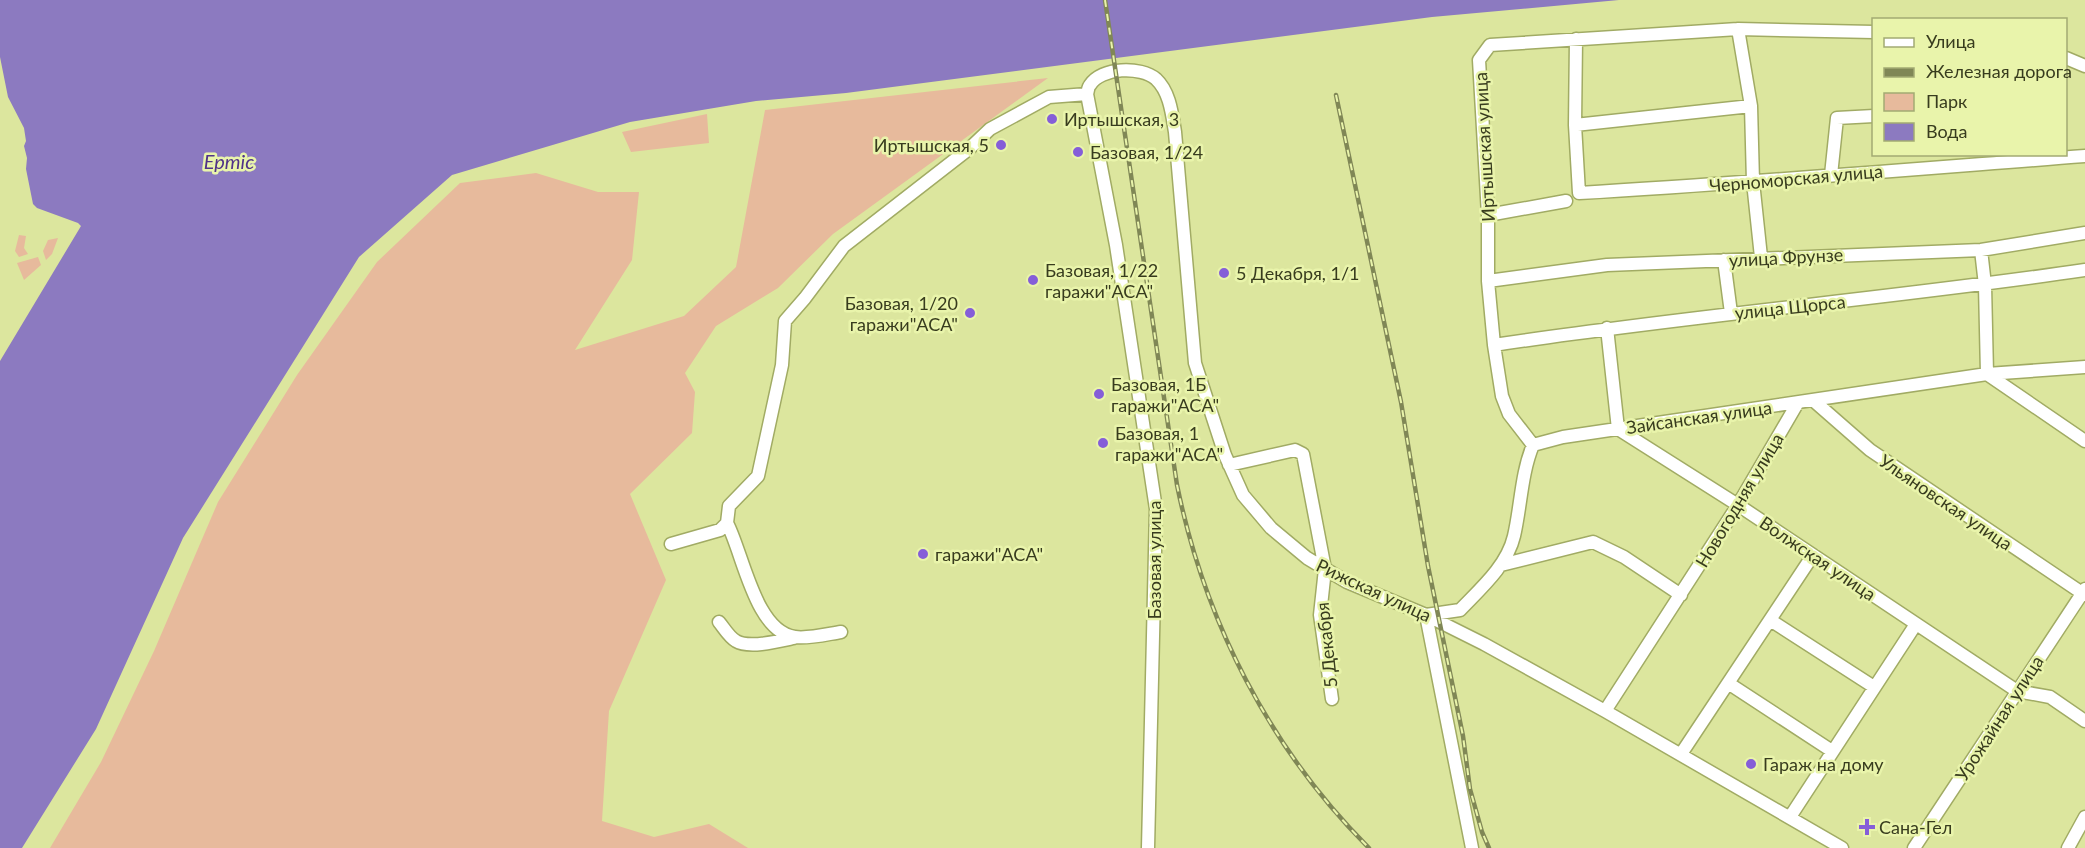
<svg xmlns="http://www.w3.org/2000/svg" width="2085" height="848" viewBox="0 0 2085 848" font-family="Lato,sans-serif">
<style>
.green{fill:#e7ba9c}
.water{fill:#8c7ac0}
.lines{fill:none;stroke-linecap:round;stroke-linejoin:round}
.minor-casing{stroke:#a1ab64;stroke-width:15}
.minor{stroke:#fff;stroke-width:12}
.rail-casing{stroke:#808756;stroke-width:4.5}
.rail{stroke:#e9f4ab;stroke-width:2;stroke-dasharray:7;stroke-linecap:butt}
.poi-dot{fill:#855ed8;stroke:#e9f4ab;stroke-width:2}
.labels{text-anchor:middle;dominant-baseline:central;stroke-width:5;stroke-linejoin:round;paint-order:stroke}
.poi-label{font-size:18px;fill:#383c1e;stroke:#e9f4ab;text-anchor:start}
.street-label{font-size:18px;fill:#383c1e;stroke:#e9f4ab}
.water-label{font-size:20px;font-style:italic;fill:#503388;stroke:#e9f4ab}
</style>
<rect width="100%" height="100%" fill="#dce69e"/>
<path class="green" d="M 1048,78 L 833,234 L 778,288 L 716,326 L 685,373 L 695,392 L 692,433 L 630,494 L 666,580 L 609,711 L 602,821 L 654,837 L 709,824 L 748,848 L 50,848 L 101,762 L 154,651 L 218,502 L 297,375 L 377,262 L 460,183 L 536,173 L 598,192 L 639,192 L 632,260 L 575,350 L 684,316 L 736,267 L 765,110 Z
M 707,114 L 709,143 L 631,152 L 622,132 Z
M 19,235 L 26,236 L 24,248 L 28,254 L 19,257 L 15,251 Z
M 58,238 L 52,254 L 46,260 L 43,251 L 48,240 Z
M 38,257 L 41,265 L 24,280 L 17,263 Z"/>
<path class="water" d="M 0,0 L 1619,0 L 1432,17 L 846,93 L 756,101 L 630,122 L 452,175 L 359,257 L 183,538 L 96,729 L 22,848 L 0,848 L 0,361 L 81,226 L 78,223 L 37,208 L 33,204 L 26,169 L 27,158 L 24,146 L 26,141 L 24,128 L 8,97 L 0,57 Z"/>
<g class="lines">
<g class="minor-casing">
<path id="minor" d="M 1738,29 L 1751,106 L 1753,182 L 1761,257
M 1576,39 L 1575,125 L 1579,193 C 1748,183 1916,169 2085,156
M 2066,58 L 2085,66
M 1575,125 L 1751,106
M 1831,175 L 1837,118 L 1874,116
M 1488,215 L 1566,201
M 1981,250 L 1985,285 L 1987,374 L 2085,441
M 1724,260 L 1731,313
M 1488,281 L 1607,265 L 1981,250 L 2085,233
M 1607,328 L 1618,429 L 1738,505 L 2017,691 L 2050,697 L 2085,721
M 1494,345 C 1691,315 1888,299 2085,270
M 1814,401 L 1870,450 L 2085,595
M 1533,445 L 1509,414 L 1502,396 L 1494,345 L 1488,281 L 1488,215 L 1479,60 L 1490,45 L 1738,29 L 1874,32
M 1229,465 L 1295,450 L 1303,454 L 1325,569 L 1320,615 L 1332,699
M 727,523 C 743,553 755,632 795,637 C 808,639 828,634 841,632
M 671,544 L 720,530 L 727,523 L 729,506 L 758,476 L 782,365 L 785,321 L 805,298 L 844,246 L 970,148 L 990,129 L 1049,97 L 1087,94
M 1501,565 L 1593,542 L 1624,557 L 1681,595
M 1770,620 L 1874,687
M 719,622 C 724,628 729,637 736,641 C 749,649 780,641 794,638
M 1728,683 L 1832,751
M 1605,711 L 1738,505 L 1797,404
M 1681,754 L 1813,555
M 1790,817 L 1916,624
M 1148,848 L 1156,509 L 1116,245 L 1087,94 C 1088,91 1088,87 1090,85 C 1101,67 1141,66 1156,79 C 1170,92 1172,114 1175,132 L 1195,363 L 1225,455 L 1243,495 L 1271,528 L 1307,558 L 1347,582 L 1426,615 L 1484,644 L 1605,711 L 1842,848
M 1472,848 L 1426,615 L 1460,610 C 1480,589 1507,566 1514,536 C 1521,506 1521,474 1533,445 L 1563,437 L 1987,374 L 2085,367
M 1914,848 L 2085,589
M 2068,848 L 2085,817"/>
</g>
<use href="#minor" class="minor"/>
<g class="rail-casing">
<path id="rail" d="M 1105,0 L 1177,485 C 1205,622 1270,749 1369,848
M 1336,95 L 1401,402 L 1428,566 L 1463,736 L 1470,789 L 1482,832 L 1489,848"/>
</g>
<use href="#rail" class="rail"/>
</g>
<g class="poi-dot">
<circle cx="1052" cy="119" r="6"/>
<circle cx="1001" cy="145" r="6"/>
<circle cx="1078" cy="152" r="6"/>
<circle cx="1224" cy="273" r="6"/>
<circle cx="1033" cy="280" r="6"/>
<circle cx="970" cy="313" r="6"/>
<circle cx="1099" cy="394" r="6"/>
<circle cx="1103" cy="443" r="6"/>
<circle cx="923" cy="554" r="6"/>
<circle cx="1751" cy="764" r="6"/>
<path d="M1864 818h6v6h6v6h-6v6h-6v-6h-6v-6h6z"/>
</g>
<g class="labels">
<g class="poi-label">
<text x="1064" y="119">Иртышская, 3</text>
<text x="989" y="145" text-anchor="end">Иртышская, 5</text>
<text x="1090" y="152">Базовая, 1/24</text>
<text x="1045" y="270">Базовая, 1/22<tspan x="1045" dy="21">гаражи"ACА"</tspan></text>
<text x="1236" y="273">5 Декабря, 1/1</text>
<text x="958" y="303" text-anchor="end">Базовая, 1/20<tspan x="958" dy="21">гаражи"ACА"</tspan></text>
<text x="1111" y="384">Базовая, 1Б<tspan x="1111" dy="21">гаражи"ACА"</tspan></text>
<text x="1115" y="433">Базовая, 1<tspan x="1115" dy="21">гаражи"ACА"</tspan></text>
<text x="935" y="554">гаражи"ACА"</text>
<text x="1763" y="764">Гараж на дому</text>
<text x="1879" y="827">Сана-Гел</text>
</g>
<g class="street-label">
<text transform="translate(1484 147) rotate(-93)">Иртышская улица</text>
<text transform="translate(1796 178) rotate(-5)">Черноморская улица</text>
<text transform="translate(1786 257) rotate(-3)">улица Фрунзе</text>
<text transform="translate(1790 307) rotate(-6)">улица Щорса</text>
<text transform="translate(1699 417) rotate(-8)">Зайсанская улица</text>
<text transform="translate(1739 500) rotate(-59)">Новогодняя улица</text>
<text transform="translate(1946 502) rotate(34)">Ульяновская улица</text>
<text transform="translate(1818 558) rotate(34)">Волжская улица</text>
<text transform="translate(1154 560) rotate(-90)">Базовая улица</text>
<text transform="translate(1374 590) rotate(25)">Рижская улица</text>
<text transform="translate(1326 645) rotate(-96)">5 Декабря</text>
<text transform="translate(1999 718) rotate(-57)">Урожайная улица</text>
</g>
<g class="water-label">
<text x="229" y="161">Ертіс</text>
</g>
</g>
<rect x="1872" y="18" width="195" height="138" fill="#e9f4ab" stroke="#a2aa73" stroke-width="1.5"/>
<rect x="1884" y="38" width="30" height="9" fill="#ffffff" stroke="#a2aa73" stroke-width="1.5"/>
<text x="1926" y="48" font-size="18" fill="#383c1e">Улица</text>
<rect x="1884" y="68" width="30" height="9" fill="#808756" stroke="#a2aa73" stroke-width="1.5"/>
<text x="1926" y="78" font-size="18" fill="#383c1e">Железная дорога</text>
<rect x="1884" y="93" width="30" height="18" fill="#e7ba9c" stroke="#a2aa73" stroke-width="1.5"/>
<text x="1926" y="108" font-size="18" fill="#383c1e">Парк</text>
<rect x="1884" y="123" width="30" height="18" fill="#8c7ac0" stroke="#a2aa73" stroke-width="1.5"/>
<text x="1926" y="138" font-size="18" fill="#383c1e">Вода</text>
</svg>
